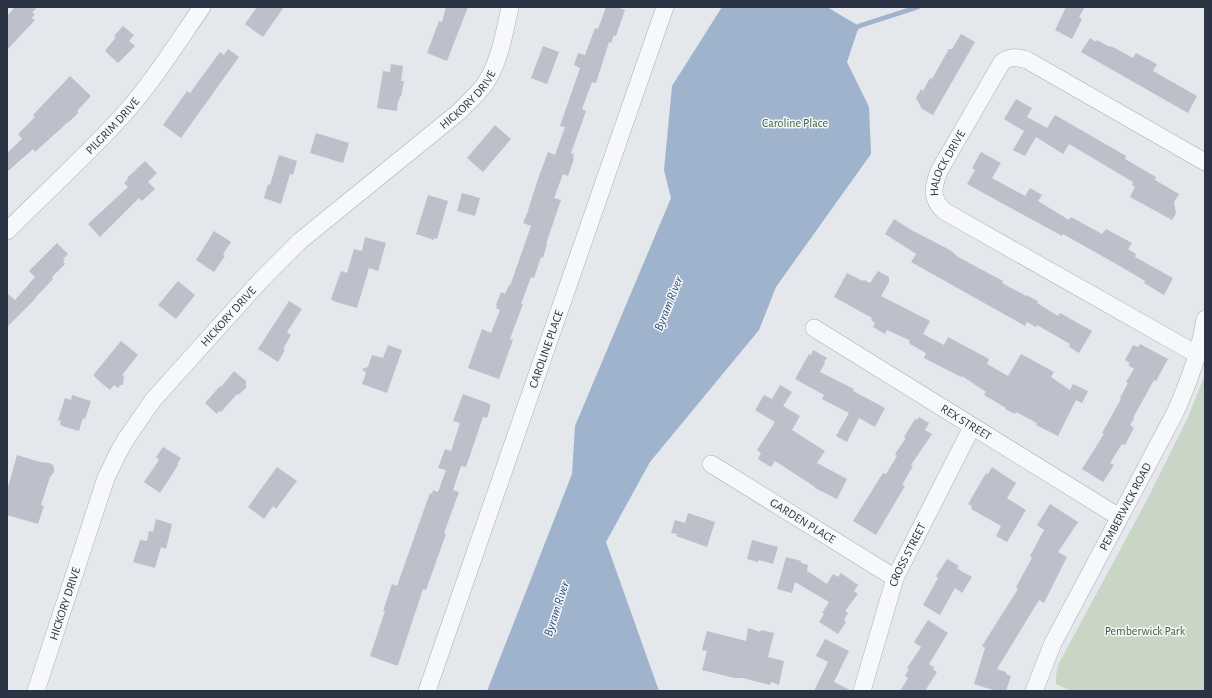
<svg xmlns="http://www.w3.org/2000/svg" width="1212" height="698" viewBox="0 0 1212 698" font-family="'Alegreya Sans',sans-serif">
<style>
.green{fill:#c9d6c5}
.water{fill:#9fb4cc}
.lines{fill:none;stroke-linecap:round;stroke-linejoin:round}
.stream{stroke:#9fb4cc;stroke-width:4.5}
.building{fill:#bbc0ca}
.minor-casing{stroke:#a9aeb7;stroke-width:18}
.minor{stroke:#f7f8fa;stroke-width:17}
.labels{text-anchor:middle;dominant-baseline:central;stroke-width:3;stroke-linejoin:round;paint-order:stroke}
.street-label{font-size:12px;fill:#2b3445;stroke:#f4f6f9}
.park-label{font-size:12px;fill:#3f6138;stroke:#f4f6f9}
.water-label{font-size:13px;font-style:italic;fill:#34527a;stroke:#f4f6f9}
</style>
<rect width="100%" height="100%" fill="#e4e7ec"/>
<path class="green" d="M 1205,374 L 1205,691 L 1071,691 L 1056,684 L 1056,676 L 1058,665 L 1147,500 L 1189,415 Z"/>
<path class="water" d="M 722,7 L 827,7 L 859,26 L 847,62 L 869,107 L 871,154 L 776,287 L 759,330 L 650,462 L 606,542 L 659,691 L 487,691 L 572,474 L 575,426 L 671,198 L 664,170 L 672,86 Z"/>
<g class="lines">
<path class="stream" d="M 855,29 L 859,26 L 918,7"/>
</g>
<path class="building" d="M 15,7 L 37,7 L 32,13 L 35,14 L 32,18 L 35,20 L 7,50 L 7,16 Z
M 257,7 L 284,7 L 263,37 L 245,24 Z
M 446,7 L 468,7 L 447,61 L 427,53 L 439,21 L 442,22 Z
M 606,7 L 617,7 L 625,10 L 616,36 L 614,35 L 611,43 L 609,42 L 596,83 L 592,82 L 582,109 L 586,111 L 571,153 L 574,154 L 573,159 L 574,159 L 568,176 L 563,174 L 554,198 L 561,200 L 546,244 L 547,244 L 543,258 L 541,257 L 534,278 L 531,277 L 521,304 L 523,304 L 510,339 L 513,340 L 499,379 L 468,368 L 482,329 L 491,333 L 500,310 L 496,308 L 497,306 L 496,305 L 501,292 L 505,294 L 509,285 L 510,286 L 531,226 L 523,223 L 528,211 L 530,211 L 528,210 L 538,179 L 548,152 L 555,155 L 565,127 L 560,126 L 580,68 L 574,65 L 578,53 L 585,55 L 595,28 L 598,29 Z
M 1066,7 L 1085,7 L 1079,17 L 1082,19 L 1072,39 L 1055,30 Z
M 123,26 L 134,35 L 129,41 L 135,46 L 118,63 L 105,51 L 116,37 L 114,36 Z
M 961,34 L 975,42 L 933,115 L 922,109 L 916,98 L 921,89 L 923,91 L 930,78 L 932,79 L 949,49 L 952,49 Z
M 1090,38 L 1096,42 L 1097,40 L 1110,47 L 1111,46 L 1133,58 L 1136,53 L 1157,64 L 1153,71 L 1197,96 L 1188,113 L 1081,52 Z
M 543,46 L 559,52 L 547,84 L 531,78 Z
M 228,49 L 239,57 L 181,138 L 163,125 L 187,91 L 190,93 L 220,52 L 224,55 Z
M 391,64 L 403,66 L 401,81 L 404,81 L 401,97 L 400,96 L 399,101 L 398,101 L 397,111 L 377,108 L 383,71 L 390,72 Z
M 70,76 L 91,96 L 77,111 L 79,112 L 69,122 L 68,122 L 35,152 L 33,149 L 7,172 L 7,153 L 22,139 L 18,134 L 35,117 L 33,115 Z
M 1016,99 L 1032,108 L 1027,117 L 1047,128 L 1055,115 L 1126,156 L 1125,159 L 1156,177 L 1155,180 L 1179,194 L 1174,202 L 1176,213 L 1172,220 L 1130,197 L 1135,187 L 1132,185 L 1133,182 L 1069,144 L 1063,154 L 1036,137 L 1025,156 L 1013,150 L 1024,131 L 1004,119 Z
M 495,125 L 511,139 L 483,172 L 467,158 Z
M 316,133 L 349,143 L 343,163 L 310,153 Z
M 981,152 L 1001,163 L 992,178 L 1025,196 L 1030,188 L 1042,195 L 1038,201 L 1069,220 L 1071,217 L 1102,234 L 1106,229 L 1132,243 L 1128,249 L 1136,254 L 1135,257 L 1173,278 L 1164,295 L 1144,283 L 1145,281 L 1118,265 L 1063,234 L 1062,236 L 967,184 L 975,170 L 972,168 Z
M 279,155 L 297,161 L 293,175 L 290,174 L 281,204 L 264,198 L 268,184 L 270,185 Z
M 145,161 L 157,173 L 148,182 L 155,189 L 142,201 L 139,198 L 100,237 L 88,224 L 128,187 L 124,183 L 128,179 L 127,178 Z
M 462,193 L 480,198 L 475,216 L 457,211 Z
M 428,195 L 448,201 L 437,239 L 434,238 L 434,240 L 416,234 Z
M 894,219 L 913,231 L 950,250 L 958,257 L 1003,281 L 1002,283 L 1026,296 L 1026,295 L 1038,301 L 1037,303 L 1058,316 L 1060,313 L 1092,331 L 1079,353 L 1069,347 L 1070,344 L 1037,325 L 1036,327 L 1027,322 L 1025,326 L 911,262 L 916,254 L 885,234 Z
M 214,231 L 231,242 L 223,254 L 225,256 L 214,272 L 196,260 Z
M 365,237 L 386,243 L 378,271 L 369,268 L 357,308 L 333,301 L 331,299 L 341,271 L 347,273 L 354,249 L 362,251 Z
M 57,243 L 68,254 L 63,259 L 65,260 L 63,262 L 65,264 L 52,277 L 53,279 L 35,298 L 36,298 L 7,327 L 7,293 L 15,300 L 35,277 L 29,271 Z
M 878,271 L 889,277 L 889,282 L 881,296 L 930,321 L 923,334 L 944,345 L 948,337 L 989,359 L 987,364 L 1008,376 L 1021,354 L 1054,372 L 1051,377 L 1070,390 L 1073,384 L 1088,391 L 1082,403 L 1076,400 L 1058,436 L 1036,425 L 1037,423 L 1016,412 L 1015,414 L 1005,409 L 1006,408 L 984,395 L 986,392 L 962,376 L 961,377 L 924,358 L 926,353 L 910,344 L 909,340 L 887,330 L 885,334 L 873,327 L 875,323 L 871,320 L 872,318 L 834,297 L 847,273 L 863,281 L 864,280 L 870,283 Z
M 178,281 L 195,295 L 176,319 L 158,305 Z
M 289,301 L 302,309 L 287,332 L 291,335 L 283,349 L 285,350 L 278,362 L 258,349 Z
M 121,341 L 138,355 L 122,375 L 124,376 L 123,385 L 120,385 L 118,388 L 114,385 L 110,390 L 100,382 L 94,376 L 94,374 Z
M 1140,344 L 1168,359 L 1156,381 L 1154,380 L 1133,418 L 1134,419 L 1130,425 L 1134,428 L 1125,445 L 1122,444 L 1110,463 L 1114,465 L 1103,482 L 1082,469 L 1104,434 L 1102,433 L 1121,399 L 1120,398 L 1128,383 L 1126,382 L 1134,369 L 1128,365 L 1130,363 L 1125,360 L 1133,345 L 1138,347 Z
M 388,345 L 402,350 L 387,393 L 362,384 L 366,373 L 362,369 L 368,367 L 372,355 L 383,358 Z
M 813,350 L 827,358 L 824,362 L 825,363 L 820,372 L 854,389 L 853,391 L 885,408 L 875,427 L 859,418 L 847,442 L 836,436 L 849,413 L 822,399 L 824,395 L 795,379 L 809,354 L 811,355 Z
M 234,371 L 246,381 L 246,388 L 238,395 L 237,394 L 221,412 L 219,411 L 217,414 L 205,403 L 220,386 L 221,387 Z
M 780,385 L 792,392 L 783,406 L 800,416 L 792,430 L 825,451 L 817,463 L 847,479 L 837,499 L 815,488 L 815,487 L 775,461 L 771,467 L 758,459 L 761,453 L 757,450 L 775,422 L 755,410 L 764,395 L 772,399 Z
M 463,394 L 490,404 L 490,408 L 487,418 L 483,417 L 466,467 L 461,466 L 453,490 L 459,492 L 444,533 L 446,534 L 426,590 L 423,589 L 398,665 L 395,665 L 370,656 L 385,611 L 383,611 L 392,584 L 397,586 L 426,504 L 430,493 L 432,494 L 433,490 L 438,492 L 446,470 L 438,468 L 445,449 L 451,451 L 460,423 L 453,421 Z
M 72,395 L 91,401 L 85,419 L 83,418 L 79,431 L 62,426 L 60,424 L 61,421 L 58,420 L 65,398 L 71,400 Z
M 919,417 L 929,423 L 925,430 L 932,434 L 911,465 L 913,466 L 902,485 L 905,486 L 876,535 L 853,521 L 883,473 L 886,474 L 897,456 L 895,454 L 906,438 L 904,437 L 915,419 L 917,420 Z
M 163,447 L 181,458 L 177,464 L 178,465 L 160,493 L 144,482 L 159,460 L 156,457 Z
M 17,455 L 40,462 L 49,463 L 52,464 L 54,468 L 54,472 L 50,477 L 41,505 L 44,506 L 38,524 L 7,515 L 7,491 Z
M 277,467 L 297,481 L 276,509 L 273,506 L 264,519 L 248,507 Z
M 992,467 L 1016,483 L 1007,498 L 1026,510 L 1007,542 L 996,536 L 1001,526 L 971,509 L 972,506 L 968,504 L 986,473 L 988,474 Z
M 1050,504 L 1078,522 L 1058,552 L 1067,557 L 1044,603 L 1039,600 L 997,669 L 1006,672 L 1006,674 L 1011,676 L 1006,691 L 996,691 L 974,684 L 985,648 L 982,646 L 1018,589 L 1016,587 L 1032,558 L 1030,556 L 1044,530 L 1037,525 Z
M 688,513 L 715,522 L 707,547 L 676,536 L 677,534 L 671,533 L 675,520 L 685,523 Z
M 156,519 L 172,524 L 166,549 L 161,547 L 155,568 L 133,562 L 140,540 L 147,541 L 149,531 L 153,532 Z
M 752,540 L 778,547 L 773,564 L 759,560 L 758,562 L 747,559 Z
M 786,557 L 801,561 L 801,563 L 808,565 L 807,571 L 827,584 L 833,574 L 838,577 L 841,573 L 858,585 L 854,591 L 858,594 L 845,611 L 848,613 L 844,620 L 846,622 L 838,634 L 819,622 L 824,614 L 822,613 L 829,602 L 795,582 L 792,593 L 777,589 Z
M 947,559 L 959,566 L 957,568 L 961,571 L 972,577 L 962,593 L 955,588 L 940,615 L 923,605 L 938,578 L 936,576 Z
M 928,620 L 948,633 L 929,664 L 934,667 L 933,669 L 937,672 L 925,691 L 900,691 L 908,678 L 905,676 L 909,669 L 907,668 L 921,647 L 914,642 Z
M 748,628 L 760,632 L 761,630 L 774,633 L 768,657 L 784,661 L 779,685 L 771,682 L 770,685 L 743,678 L 734,678 L 702,670 L 707,651 L 702,650 L 707,631 L 746,641 Z
M 825,639 L 849,651 L 834,682 L 852,691 L 814,691 L 828,662 L 816,656 Z"/>
<g class="lines">
<g class="minor-casing">
<g id="minor">
<path id="s1" d="M 7,231 C 46,192 88,154 125,113 C 154,80 177,43 202,7"/>
<path id="s2" d="M 814,328 L 1119,517"/>
<path id="s3" d="M 1198,355 L 944,211 C 930,198 933,187 939,171 L 1002,62 C 1011,56 1017,57 1027,60 L 1205,162"/>
<path id="s4" d="M 711,464 L 895,578"/>
<path id="s5" d="M 36,691 L 106,478 L 117,455 L 126,439 L 153,400 L 262,279 L 300,241 L 460,111 C 469,101 480,92 487,81 C 500,59 505,31 510,7"/>
<path id="s6" d="M 427,691 L 665,7"/>
<path id="s7" d="M 862,691 L 895,578 L 972,427"/>
<path id="s8" d="M 1034,691 L 1053,643 L 1175,413 C 1189,382 1200,352 1205,319"/>
</g>
</g>
<use href="#minor" class="minor"/>
</g>
<g class="labels">
<g class="street-label">
<text stroke="none"><textPath href="#s5" startOffset="752">HICKORY DRIVE</textPath></text>
<text stroke="none"><textPath href="#s1" startOffset="149">PILGRIM DRIVE</textPath></text>
<text stroke="none"><textPath href="#s3" startOffset="346">HALOCK DRIVE</textPath></text>
<text stroke="none"><textPath href="#s5" startOffset="428">HICKORY DRIVE</textPath></text>
<text stroke="none"><textPath href="#s6" startOffset="362">CAROLINE PLACE</textPath></text>
<text stroke="none"><textPath href="#s2" startOffset="179">REX STREET</textPath></text>
<text stroke="none"><textPath href="#s8" startOffset="206">PEMBERWICK ROAD</textPath></text>
<text stroke="none"><textPath href="#s4" startOffset="108">GARDEN PLACE</textPath></text>
<text stroke="none"><textPath href="#s7" startOffset="144">CROSS STREET</textPath></text>
<text stroke="none"><textPath href="#s5" startOffset="92">HICKORY DRIVE</textPath></text>
</g>
<g class="park-label">
<text x="795" y="123">Caroline Place</text>
<text x="1145" y="631">Pemberwick Park</text>
</g>
<g class="water-label">
<text transform="translate(669 304) rotate(-68)">Byram River</text>
<text transform="translate(557 609) rotate(-72)">Byram River</text>
</g>
</g>
<rect width="1212" height="698" fill="none" stroke="#2b3445" stroke-width="16"/>
</svg>
